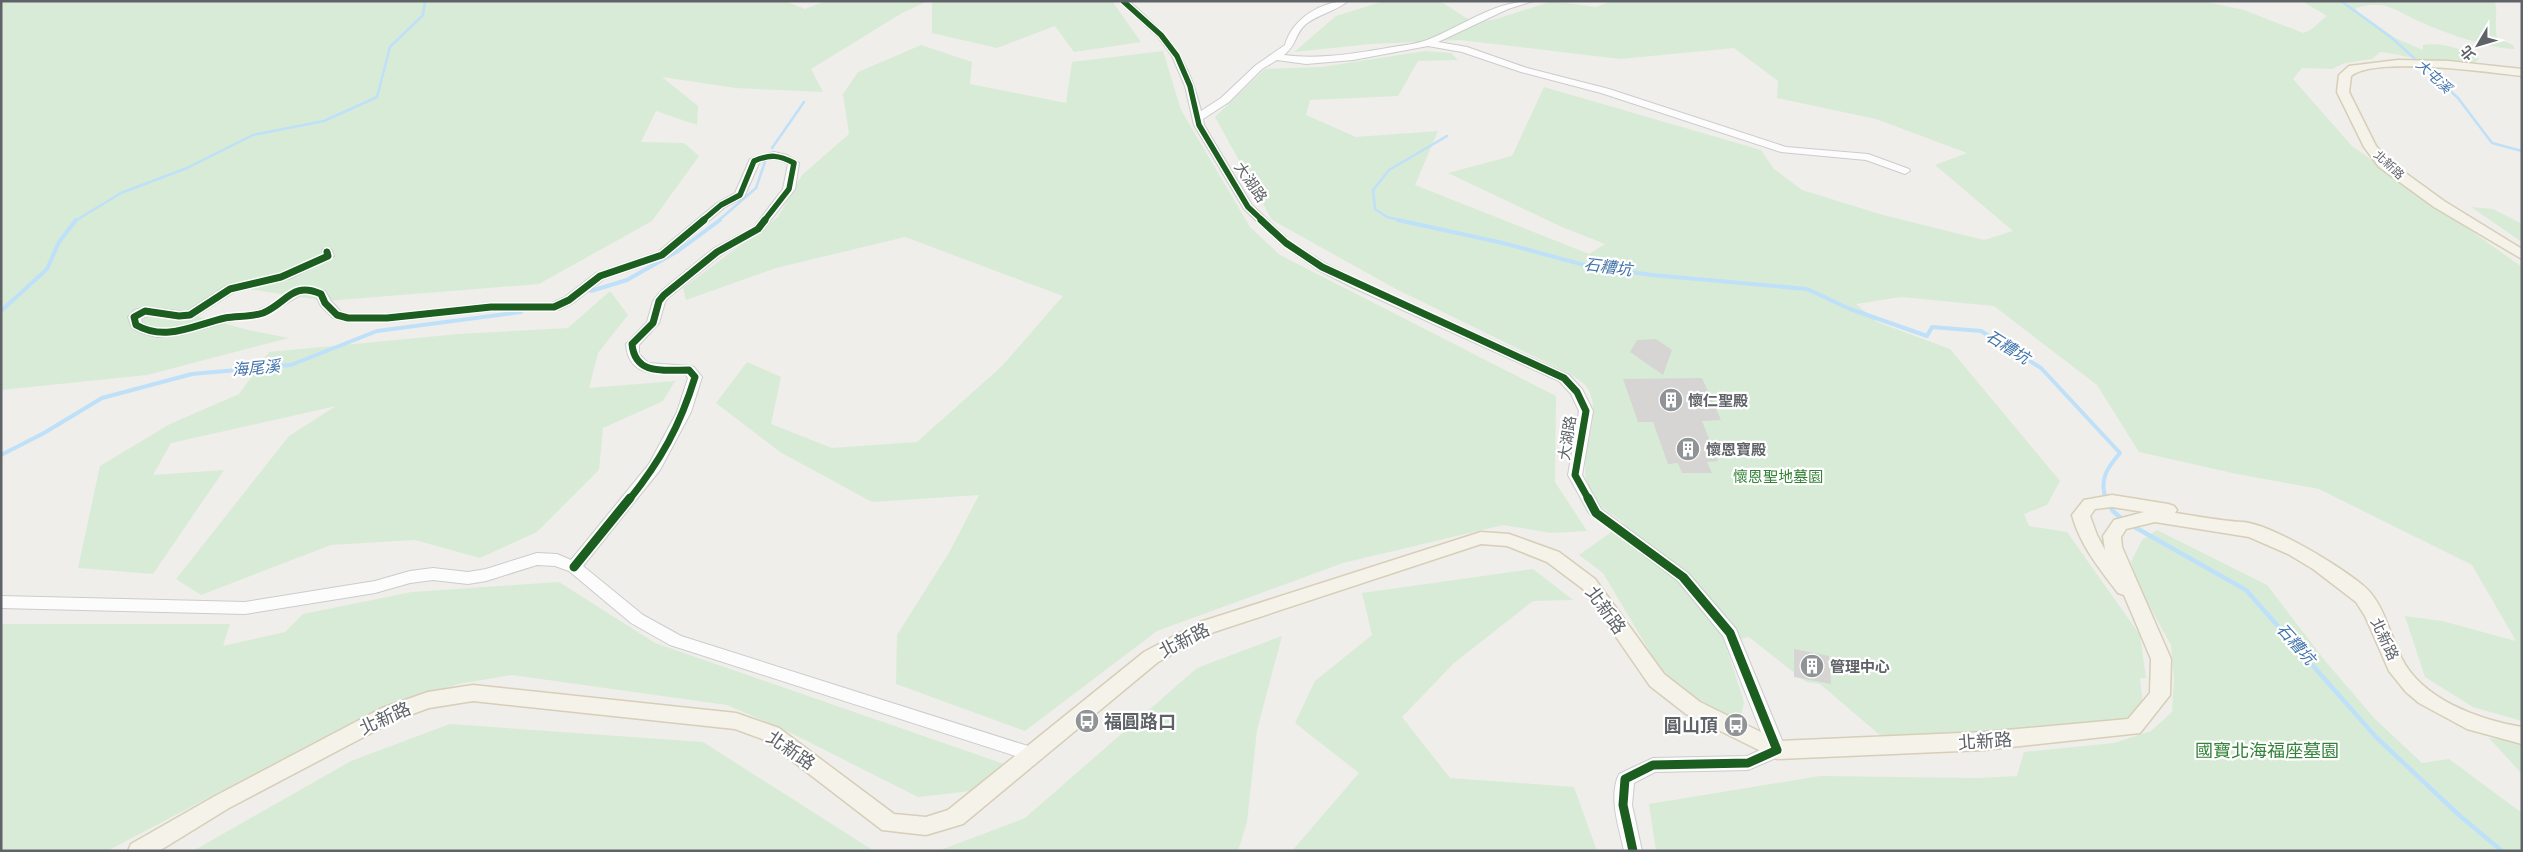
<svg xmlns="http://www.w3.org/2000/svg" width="2523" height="852" viewBox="0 0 2523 852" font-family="'Public Sans','Noto Sans TC',sans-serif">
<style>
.green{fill:#d8ebd6}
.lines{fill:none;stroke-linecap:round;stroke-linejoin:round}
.stream-far2{stroke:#bfe0f9;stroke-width:2.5}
.stream-far1{stroke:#bfe0f9;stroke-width:4}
.stream{stroke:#bfe0f9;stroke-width:4.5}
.building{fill:#d6d5d3}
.minor-casing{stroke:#cbcccc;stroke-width:2}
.major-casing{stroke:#d7ceb8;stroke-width:3}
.minor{fill:#fdfcfc;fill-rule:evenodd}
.major{fill:#f4f2e9;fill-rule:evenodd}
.cycleway-far2-casing{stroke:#fff;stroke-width:8}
.cycleway-far1-casing{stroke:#fff;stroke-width:10}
.cycleway-casing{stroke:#fff;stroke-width:12}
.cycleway-far2{stroke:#1b5e20;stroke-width:5.5}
.cycleway-far1{stroke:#1b5e20;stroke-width:7}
.cycleway{stroke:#1b5e20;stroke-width:9}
.labels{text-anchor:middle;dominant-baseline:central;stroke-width:4.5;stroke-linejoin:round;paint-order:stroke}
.far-street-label{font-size:12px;fill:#5f6368;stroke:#fff}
.far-water-label{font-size:14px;font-style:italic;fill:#4174aa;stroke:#fff}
.street-label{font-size:15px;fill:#5f6368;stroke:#fff}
.poi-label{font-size:15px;font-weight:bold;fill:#5f6368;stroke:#fff;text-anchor:start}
.park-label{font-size:15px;fill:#348238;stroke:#fff}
.water-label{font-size:16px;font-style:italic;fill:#4174aa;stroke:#fff}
.near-street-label{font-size:18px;fill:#5f6368;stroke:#fff}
.near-poi-label{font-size:18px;font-weight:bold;fill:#5f6368;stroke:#fff;text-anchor:start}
.near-park-label{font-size:18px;fill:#348238;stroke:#fff}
</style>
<rect width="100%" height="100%" fill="#efeeea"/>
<path class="green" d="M 1,1 L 785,1 L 805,9 L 826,1 L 928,1 L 902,13 L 811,69 L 823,92 L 736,88 L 662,77 L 698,106 L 697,125 L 656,111 L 641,142 L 684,143 L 699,156 L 652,221 L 539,284 L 326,301 L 236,287 L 196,316 L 248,330 L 289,338 L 147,375 L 1,390 Z
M 932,1 L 1112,1 L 1141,42 L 1074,52 L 1055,26 L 997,48 L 932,33 Z
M 1384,1 L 1440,1 L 1471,21 L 1493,20 L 1553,1 L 1596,7 L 1612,1 L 2202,1 L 2244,10 L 2303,33 C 2314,30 2318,22 2327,16 L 2302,1 L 2495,1 C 2498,13 2494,26 2497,38 L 2513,45 L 2515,49 C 2489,49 2439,31 2414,19 C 2392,8 2383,0 2356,8 L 2357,11 L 2395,38 L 2423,50 L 2423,45 C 2441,42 2465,49 2479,59 C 2464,75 2402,53 2380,52 L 2372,59 L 2345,63 L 2332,69 L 2302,68 L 2293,79 L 2352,146 L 2522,267 L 2522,721 L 2473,707 L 2425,677 L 2405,616 L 2442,621 L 2516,641 L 2472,565 L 2319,489 L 2237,474 L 2139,452 L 2097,385 L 1994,306 L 1901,297 L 1856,304 L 1877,322 L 1950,349 L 2060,481 L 2047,505 L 2024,514 L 2029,526 L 2067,532 L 2140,635 L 2146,678 L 2140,678 L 2144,714 L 2110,727 L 1881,736 L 1820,684 L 1806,682 L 1749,637 L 1725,643 L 1744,702 L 1739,724 L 1686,696 L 1663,674 L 1603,573 L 1579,555 L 1624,523 C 1616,517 1606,512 1599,504 C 1565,470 1607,424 1588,389 C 1585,383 1576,378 1570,374 L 1396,289 L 1272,220 L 1215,117 L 1265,69 L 1322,67 L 1425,51 L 1451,53 L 1458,60 L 1418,61 L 1398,96 L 1310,100 L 1306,115 L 1356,137 L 1438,131 L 1415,185 L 1589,254 L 1605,244 L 1562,227 L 1448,173 L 1512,156 L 1544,87 L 1761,150 L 1774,169 L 1802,190 L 1883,215 L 1984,240 L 2013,231 L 1935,165 L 1967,153 L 1876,119 L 1777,98 L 1778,81 L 1734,48 L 1620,59 L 1460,40 L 1371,44 L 1294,52 L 1336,16 Z
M 921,45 L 972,62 L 970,84 L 1066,103 L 1072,62 L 1163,51 L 1181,110 L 1250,227 L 1280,255 L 1556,396 L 1555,482 L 1587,531 L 1551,533 L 1503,525 L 1343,563 L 1157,631 L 1025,731 L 896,684 L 897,635 L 950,551 L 979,495 L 872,502 L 780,452 L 716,403 L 747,362 L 781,377 L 771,424 L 832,448 L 917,442 L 1002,366 L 1063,296 L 905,237 L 776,268 L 686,300 L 683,288 L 778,217 L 802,175 L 849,134 L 843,94 L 858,72 Z
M 2471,207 L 2493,209 L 2522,224 L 2522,242 Z
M 610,291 L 628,315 L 598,353 L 589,388 L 675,381 L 663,401 L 603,428 L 599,470 L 537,532 L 480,558 L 415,540 L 331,545 L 201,595 L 176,579 L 289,436 L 336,406 L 171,443 L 153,475 L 224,470 L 153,574 L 78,568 L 100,466 L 170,424 L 239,394 L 269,352 L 459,334 L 568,328 Z
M 2157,530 L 2267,585 L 2326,662 L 2375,719 L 2422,763 L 2449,759 L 2522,813 L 2522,851 L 1656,851 L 1649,804 L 1820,776 L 1977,778 L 2017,776 L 2024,752 L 2114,743 L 2151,731 L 2172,712 L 2174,680 L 2171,645 L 2140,589 L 2131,562 L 2142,540 Z
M 1533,569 L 1573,600 L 1533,601 L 1454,663 L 1402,717 L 1450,778 L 1574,787 L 1597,851 L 1292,851 L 1359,773 L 1295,723 L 1315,681 L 1372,635 L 1362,593 Z
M 559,582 L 655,643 L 1007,765 L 971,791 L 918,797 L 793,734 L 727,705 L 512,675 L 458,684 L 345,726 L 107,851 L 1,851 L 1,626 L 4,624 L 230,624 L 223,646 L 285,632 L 303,614 L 412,592 Z
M 1282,636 L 1257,730 L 1247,822 L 1238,851 L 938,851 L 1025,818 L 1197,668 Z
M 450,724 L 703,742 L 874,851 L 193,851 L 351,761 Z
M 2489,738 L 2522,741 L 2522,774 Z"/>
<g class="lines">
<path class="stream-far2" d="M 2341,1 L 2392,38 L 2458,98 L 2492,143 L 2522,151
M 772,148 L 804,102
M 75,221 L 121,193 L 187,168 L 253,135 L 324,121 L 377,97 L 390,47 L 423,15 L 425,1
M 718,221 L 756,188 L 767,156
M 1404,221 L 1387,217 L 1375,209 L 1373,190 L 1389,170 L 1447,136"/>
<path class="stream-far1" d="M 1398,220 L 1503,243 L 1588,266 L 1652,275 L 1807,289 L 1850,309 L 1927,336 L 1932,327 L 1981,331 L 2041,368 L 2120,453 C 2107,468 2099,479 2106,500
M 591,291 L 627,280 L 678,251 L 720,220
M 1,311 L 47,269 L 59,242 L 76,220
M 1,455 L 44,433 L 102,398 L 192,374 L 291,365 L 377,331 L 521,312"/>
<path class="stream" d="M 2105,498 L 2113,511 L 2123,520
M 2131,525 L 2246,590 L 2376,737 L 2460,816 L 2502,851"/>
</g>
<path class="building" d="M 1656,339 L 1672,350 L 1663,375 L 1630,352 L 1637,340 Z
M 1702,378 L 1721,420 L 1702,421 L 1718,461 L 1707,462 L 1712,473 L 1682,473 L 1678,463 L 1668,464 L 1653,422 L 1638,422 L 1623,379 Z
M 1794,649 L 1829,656 L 1831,684 L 1794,677 Z"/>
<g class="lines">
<g class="minor-casing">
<path id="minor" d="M 1119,1 L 1129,1 C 1170,38 1188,56 1201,111 L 1221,98 L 1256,65 L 1285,45 C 1292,19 1321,1 1348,1 C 1336,11 1319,14 1306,24 C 1294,35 1297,45 1284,55 C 1321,60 1357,53 1393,47 C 1404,45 1417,44 1427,40 C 1463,26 1494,1 1533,1 L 1508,9 L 1438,42 L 1467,47 L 1527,68 L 1609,89 L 1786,147 L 1868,154 L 1909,169 L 1910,171 L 1905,174 L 1866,160 L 1781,152 L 1601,93 L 1521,72 L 1462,52 L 1428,46 L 1353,60 L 1306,64 L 1277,60 L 1262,69 L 1229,102 L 1203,119 L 1204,125 L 1252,205 L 1290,241 L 1326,264 L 1360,281 L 1569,375 L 1582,389 L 1593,411 L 1582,475 L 1601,509 L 1688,573 L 1736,629 L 1786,750 L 1783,755 L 1748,770 L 1655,772 L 1634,783 L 1632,805 L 1642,851 L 1624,851 C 1619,827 1608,797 1619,774 L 1653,758 L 1747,756 L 1767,747 L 1723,636 L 1678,581 L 1589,513 L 1568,475 L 1579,411 L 1571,394 L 1559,381 L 1352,287 L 1318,270 L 1282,245 L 1244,209 L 1194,125 L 1185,86 L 1172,56 L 1158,37 Z
M 774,152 L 787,155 L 799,163 L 795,189 L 762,231 L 721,255 L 668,298 L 665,302 L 659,323 L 639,345 L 639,354 L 648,363 L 689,366 L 694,367 L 702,377 L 691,412 L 660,470 L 583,566 L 643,615 L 681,636 L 1031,747 L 1037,749 L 1040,754 L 1037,759 L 1031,761 L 670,645 L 631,623 L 569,571 L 555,566 L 537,565 L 486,581 L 468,584 L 433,580 L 410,583 L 375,593 L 245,614 L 1,608 L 1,596 L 245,602 L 375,581 L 410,571 L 433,568 L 468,572 L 486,569 L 537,553 L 557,554 L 571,560 L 649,464 L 677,412 L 688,378 L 685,374 C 659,374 628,378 626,344 L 647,322 L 653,301 L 660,292 L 713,249 L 754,227 L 783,189 L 788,164 C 777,158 770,158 759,163 L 744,197 L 725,207 L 666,258 L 604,279 L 573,303 L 558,310 L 491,311 L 387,322 L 348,322 L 333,318 L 321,306 L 316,296 L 304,293 L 265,316 L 227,322 L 180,335 L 157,337 L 142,333 L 132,328 L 128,317 L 135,310 L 145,307 L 186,312 L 226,286 L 276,275 L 319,256 L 322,255 L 323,249 L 331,249 L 334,256 L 291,278 L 234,292 L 195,317 L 179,320 L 151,315 L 141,318 L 142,323 C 169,338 199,320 227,314 C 238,312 250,314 261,309 C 288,298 291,277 325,291 L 331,301 L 341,312 L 348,314 L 387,314 L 491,303 L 552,303 L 565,297 L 596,273 L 658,252 L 717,203 L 735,193 L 750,159 Z"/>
</g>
<g class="major-casing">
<path id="major" d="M 2398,60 L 2448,61 L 2522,69 L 2522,76 C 2489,72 2374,56 2351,76 L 2349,92 L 2376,146 L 2389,161 L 2444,201 L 2522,249 L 2522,259 L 2434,207 L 2379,167 L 2364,147 L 2337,92 L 2339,75 L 2349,66 Z
M 2112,495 L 2168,504 L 2174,506 L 2177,510 L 2175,513 C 2197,516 2220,521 2242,522 C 2270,523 2347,570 2368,590 C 2385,608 2390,635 2401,657 C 2421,699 2479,720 2522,727 L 2522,744 L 2467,729 L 2419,703 L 2406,692 L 2389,671 L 2365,616 L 2356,602 L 2313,569 L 2288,554 L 2249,537 L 2155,522 L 2126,529 L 2121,537 L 2122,547 L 2171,659 L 2170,695 L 2140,733 L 1984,750 L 1777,759 L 1686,714 L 1650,686 L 1583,589 L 1547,562 L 1507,546 L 1481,544 L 1214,632 L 1158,662 L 963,824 L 926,835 L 882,830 L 765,740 L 735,729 L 473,701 L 429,708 L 396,720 L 229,808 L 159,851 L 128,851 L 131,844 L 215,796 L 382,708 L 428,692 L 473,685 L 736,713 L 779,728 L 894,814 L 926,817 L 948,810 L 1144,652 L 1200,622 L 1481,532 L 1509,534 L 1559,552 L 1595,579 L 1664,674 L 1700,702 L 1779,741 L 1984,732 L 2128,719 L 2150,693 L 2151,659 L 2124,595 L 2118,593 C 2099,568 2080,545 2072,515 L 2084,500 ZM 2112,507 L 2144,512 L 2114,520 L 2103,536 L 2105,550 L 2097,535 L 2090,516 L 2095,509 Z"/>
</g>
<use href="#minor" class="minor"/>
<use href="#major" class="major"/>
<g class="cycleway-far2-casing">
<path id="cycleway-far2" d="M 1123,1 L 1161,35 L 1177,56 L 1190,86 L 1199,125 L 1248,207 L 1263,221
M 702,221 L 721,205 L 740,195 L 754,161 C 770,154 779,155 794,163 L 789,189 L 764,221"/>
</g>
<g class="cycleway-far1-casing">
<path id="cycleway-far1" d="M 1261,220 L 1286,243 L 1322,267 L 1564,378 L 1577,392 L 1586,411 L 1575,475 L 1589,500
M 327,252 L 328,256 L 281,277 L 230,289 L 190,315 L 179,316 L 145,311 L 134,317 L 136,325 C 166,342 194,325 225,318 C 238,316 251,317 263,313 C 287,303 292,281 321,294 L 325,303 L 337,315 L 348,318 L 387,318 L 491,307 L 554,307 L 569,300 L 600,276 L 662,255 L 704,220
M 629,500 C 661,460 680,426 695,377 L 689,370 C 665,370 635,376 632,344 L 653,323 L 659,301 L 664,295 L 717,252 L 758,229 L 765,220"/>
</g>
<g class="cycleway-casing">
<path id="cycleway" d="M 1588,498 L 1596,513 L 1683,577 L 1730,633 L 1777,750 L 1748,763 L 1653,765 L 1625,779 L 1623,805 L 1633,851
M 574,567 L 630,498"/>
</g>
<use href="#cycleway-far2" class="cycleway-far2"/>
<use href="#cycleway-far1" class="cycleway-far1"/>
<use href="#cycleway" class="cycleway"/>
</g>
<defs>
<g id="building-disc" transform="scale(1.25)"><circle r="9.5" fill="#919496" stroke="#fff"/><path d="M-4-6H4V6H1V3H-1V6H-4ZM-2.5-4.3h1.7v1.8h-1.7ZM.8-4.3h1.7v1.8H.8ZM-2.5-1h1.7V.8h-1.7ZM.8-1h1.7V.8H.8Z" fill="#fff"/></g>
<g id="bus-disc" transform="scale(1.25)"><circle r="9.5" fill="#919496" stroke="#fff"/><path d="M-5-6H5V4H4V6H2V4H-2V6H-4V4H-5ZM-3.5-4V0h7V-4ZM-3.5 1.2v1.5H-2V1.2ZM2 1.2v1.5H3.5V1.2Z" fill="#fff"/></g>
</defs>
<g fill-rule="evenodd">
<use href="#building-disc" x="1671" y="400"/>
<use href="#building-disc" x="1688" y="449"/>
<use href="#building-disc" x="1812" y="666"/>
<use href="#bus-disc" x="1087" y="721"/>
<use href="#bus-disc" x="1736" y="725"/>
</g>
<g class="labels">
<g class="far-street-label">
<text transform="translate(2389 165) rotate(43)">北新路</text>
</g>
<g class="far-water-label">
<text transform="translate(2434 76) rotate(42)">大屯溪</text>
</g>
<g class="street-label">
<text transform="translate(1251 182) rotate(56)">大湖路</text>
<text transform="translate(1567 438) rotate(-81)">大湖路</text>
<text transform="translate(2385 639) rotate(65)">北新路</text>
</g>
<g class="poi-label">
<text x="1688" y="400">懷仁聖殿</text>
<text x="1706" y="449">懷恩寶殿</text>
<text x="1830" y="666">管理中心</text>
</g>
<g class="park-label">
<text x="1778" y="476">懷恩聖地墓園</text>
</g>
<g class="water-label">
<text transform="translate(1608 267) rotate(7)">石糟坑</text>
<text transform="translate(2008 347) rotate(32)">石糟坑</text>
<text transform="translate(256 368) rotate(-5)">海尾溪</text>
<text transform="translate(2296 644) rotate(48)">石糟坑</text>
</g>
<g class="near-street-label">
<text transform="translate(1606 610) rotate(54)">北新路</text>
<text transform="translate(1184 640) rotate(-27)">北新路</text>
<text transform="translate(385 718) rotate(-24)">北新路</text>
<text transform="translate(1985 741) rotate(-4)">北新路</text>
<text transform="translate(791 750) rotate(34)">北新路</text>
</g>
<g class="near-poi-label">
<text x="1104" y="721">福圓路口</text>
<text x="1718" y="725" text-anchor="end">圓山頂</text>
</g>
<g class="near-park-label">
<text x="2267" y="750">國寶北海福座墓園</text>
</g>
</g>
<rect width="2523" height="852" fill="none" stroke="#5f6368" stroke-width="5"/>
<g transform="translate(2478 45) rotate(232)" stroke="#ffffff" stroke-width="4" paint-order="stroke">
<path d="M0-4L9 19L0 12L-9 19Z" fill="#5f6368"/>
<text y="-8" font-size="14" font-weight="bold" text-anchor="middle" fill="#5f6368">北</text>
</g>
</svg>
